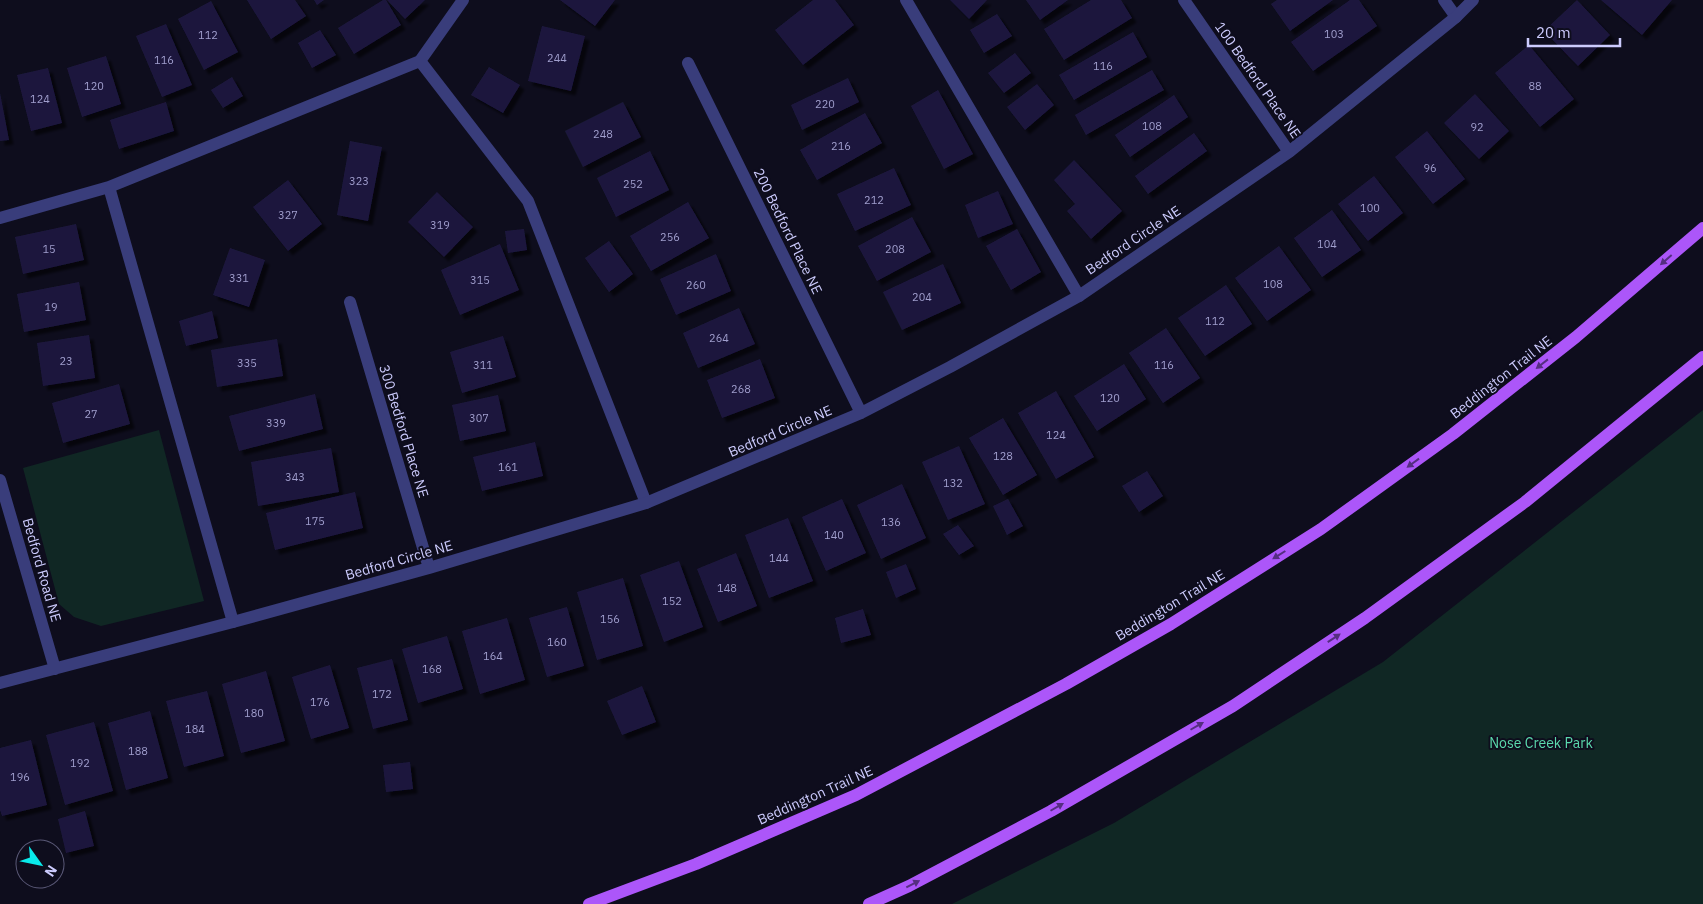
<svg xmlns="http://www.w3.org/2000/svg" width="1703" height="904" viewBox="0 0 1703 904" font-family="'IBM Plex Sans',sans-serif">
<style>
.green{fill:#102724}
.building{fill:#1d193e;filter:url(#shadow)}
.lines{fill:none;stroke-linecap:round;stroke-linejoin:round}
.lane{stroke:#393d7b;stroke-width:12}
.street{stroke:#393d7b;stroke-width:12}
.primary{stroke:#ac56f9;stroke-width:12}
.oneway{fill:#552e80}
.labels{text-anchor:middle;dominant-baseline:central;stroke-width:4;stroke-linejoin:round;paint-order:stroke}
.number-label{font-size:11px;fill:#a09ecd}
.street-label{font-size:14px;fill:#cccbfd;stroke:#0e0d1d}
.park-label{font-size:14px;fill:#5bd9ad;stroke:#0e0d1d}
</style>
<defs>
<filter id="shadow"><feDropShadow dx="4.5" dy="4.5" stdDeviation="1" flood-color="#0009"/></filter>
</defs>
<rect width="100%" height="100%" fill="#0e0d1d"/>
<path class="green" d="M 1703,410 L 1703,904 L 952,904 L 1114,823 L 1383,662 Z
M 159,430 L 204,601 L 101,626 L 74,617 L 59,604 L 23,468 Z"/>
<path class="building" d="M 247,0 L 295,0 L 306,16 L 271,39 Z
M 314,0 L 324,0 L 317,5 Z
M 383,0 L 386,0 L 401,25 L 354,54 L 338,28 Z
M 387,0 L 425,0 L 405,19 Z
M 560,0 L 615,0 L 595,26 Z
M 813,0 L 835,0 L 854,25 L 803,65 L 775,30 Z
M 950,0 L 987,0 L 969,19 Z
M 1026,0 L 1068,0 L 1040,20 Z
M 1091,0 L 1121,0 L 1132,18 L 1064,60 L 1044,29 Z
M 1277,0 L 1333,0 L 1290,31 L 1271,4 Z
M 1350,0 L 1359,0 L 1377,26 L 1313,71 L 1291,42 Z
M 1577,0 L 1610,35 L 1578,66 L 1544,31 Z
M 1601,0 L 1672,0 L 1642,35 Z
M 211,1 L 238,52 L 204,70 L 178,19 Z
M 997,14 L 1012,36 L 984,53 L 970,30 Z
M 166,24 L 192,85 L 162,97 L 136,36 Z
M 542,26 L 585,36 L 571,91 L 528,81 Z
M 320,30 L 336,55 L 312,68 L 298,43 Z
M 1133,32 L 1147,57 L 1074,100 L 1059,75 Z
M 1529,45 L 1574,99 L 1540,127 L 1495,73 Z
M 1015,53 L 1031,73 L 1004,93 L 988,73 Z
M 106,56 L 121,104 L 82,117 L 67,68 Z
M 489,67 L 520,85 L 503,113 L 471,95 Z
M 48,68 L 62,123 L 31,131 L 17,75 Z
M 1152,70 L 1164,90 L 1086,135 L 1075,115 Z
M 232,77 L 243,96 L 223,108 L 211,90 Z
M 848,78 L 859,102 L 802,130 L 791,105 Z
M 1037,84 L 1054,105 L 1025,130 L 1007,107 Z
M 938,90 L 973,154 L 944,169 L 911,106 Z
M 0,93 L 9,140 L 0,141 Z
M 1475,94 L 1509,131 L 1479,159 L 1444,123 Z
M 1174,95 L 1188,117 L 1130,157 L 1115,135 Z
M 166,102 L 174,131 L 119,149 L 110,120 Z
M 623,102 L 641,137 L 583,167 L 565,131 Z
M 865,113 L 882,143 L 817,180 L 800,150 Z
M 1427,131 L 1465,179 L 1433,204 L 1395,157 Z
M 1194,133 L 1207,151 L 1148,194 L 1135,176 Z
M 350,141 L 382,147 L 368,221 L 337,215 Z
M 650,151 L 669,190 L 616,217 L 597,178 Z
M 1074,160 L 1122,211 L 1091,239 L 1067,211 L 1075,204 L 1054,180 Z
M 894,168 L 911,205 L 855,231 L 837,194 Z
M 1374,176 L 1403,213 L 1368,241 L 1338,204 Z
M 288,180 L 322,224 L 288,251 L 253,207 Z
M 998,191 L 1013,224 L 978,238 L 965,205 Z
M 437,192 L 473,227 L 444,257 L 408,222 Z
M 688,202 L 709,238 L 651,271 L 630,236 Z
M 1332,210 L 1361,250 L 1322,277 L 1294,238 Z
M 912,217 L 931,252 L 877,281 L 858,246 Z
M 76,224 L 84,260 L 23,274 L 15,237 Z
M 524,229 L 527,250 L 508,253 L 505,231 Z
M 1017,229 L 1041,272 L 1011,290 L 986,246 Z
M 609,241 L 633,274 L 609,292 L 585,258 Z
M 500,244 L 519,290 L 460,315 L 441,270 Z
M 1279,246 L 1311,290 L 1267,321 L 1235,278 Z
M 230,248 L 265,260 L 249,307 L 213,295 Z
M 716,254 L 731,291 L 676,315 L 660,279 Z
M 943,264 L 961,303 L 902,330 L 883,292 Z
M 79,282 L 86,320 L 24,332 L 17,294 Z
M 1226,285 L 1252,324 L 1205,356 L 1178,318 Z
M 739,308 L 755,344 L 698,368 L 683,333 Z
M 212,311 L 218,338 L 186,346 L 179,321 Z
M 1166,328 L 1200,378 L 1163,403 L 1129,353 Z
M 89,335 L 95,378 L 43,386 L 37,343 Z
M 503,336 L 516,377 L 462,393 L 450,352 Z
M 277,339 L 283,376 L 217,387 L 211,350 Z
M 760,359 L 775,398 L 722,418 L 707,380 Z
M 1124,364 L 1146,399 L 1097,431 L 1074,396 Z
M 119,384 L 130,424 L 63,443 L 52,403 Z
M 1056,391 L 1094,457 L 1056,479 L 1018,413 Z
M 315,394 L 323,429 L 239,451 L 229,416 Z
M 498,395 L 506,431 L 460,441 L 452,405 Z
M 1003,418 L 1037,475 L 1003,495 L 969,438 Z
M 535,442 L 543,476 L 482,491 L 473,457 Z
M 959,446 L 985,504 L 948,520 L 922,462 Z
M 331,448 L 339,492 L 258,506 L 251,462 Z
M 1147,471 L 1163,496 L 1139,512 L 1122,486 Z
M 902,484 L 926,538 L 881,559 L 857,505 Z
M 355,492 L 363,528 L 275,550 L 266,513 Z
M 842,499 L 866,553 L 826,571 L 802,517 Z
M 1008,499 L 1023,526 L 1007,535 L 993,506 Z
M 788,518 L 813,581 L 769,598 L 745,535 Z
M 958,525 L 974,546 L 959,555 L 943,534 Z
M 736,553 L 757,606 L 718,622 L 697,569 Z
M 679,561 L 703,627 L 664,642 L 640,575 Z
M 906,564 L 916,589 L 896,598 L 886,572 Z
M 623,578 L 643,646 L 597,660 L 577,592 Z
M 567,607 L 584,666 L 547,677 L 529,618 Z
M 863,609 L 871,635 L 841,643 L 835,618 Z
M 507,618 L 525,680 L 480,694 L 462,631 Z
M 447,636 L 463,689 L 418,703 L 402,649 Z
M 392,659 L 408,720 L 373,729 L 357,668 Z
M 330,665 L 349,728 L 311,739 L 292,677 Z
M 266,671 L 285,741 L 241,753 L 222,684 Z
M 642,686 L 656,722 L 622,735 L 607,701 Z
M 207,691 L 224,756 L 184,767 L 166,701 Z
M 150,711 L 168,778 L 126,790 L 108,723 Z
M 94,722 L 113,791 L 65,805 L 46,735 Z
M 31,740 L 47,805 L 2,816 L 0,810 L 0,748 Z
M 410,762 L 413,789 L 386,792 L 383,765 Z
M 85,811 L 94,846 L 66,853 L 58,819 Z"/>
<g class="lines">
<path class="lane" d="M 906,0 L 1079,296
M 1444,0 L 1456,17
M 420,61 L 528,201 L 646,503
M 109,187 L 233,622
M 0,218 L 109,187 L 420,61 L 463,0"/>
<path class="street" d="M 1184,0 L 1289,152
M 688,63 L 861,413
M 350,302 L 429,568
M 0,480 L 55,669
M 0,683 L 233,622 L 429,568 L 646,503 L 861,413 L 950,367 L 1079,296 L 1289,152 L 1456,17 L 1473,0"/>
<path class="primary" d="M 589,904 L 696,864 L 856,795 L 1066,684 L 1171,624 L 1321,529 L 1453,434 L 1576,337 L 1703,228
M 869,904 L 909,886 L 1051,811 L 1233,706 L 1365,618 L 1525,502 L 1703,357"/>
</g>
<defs><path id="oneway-solid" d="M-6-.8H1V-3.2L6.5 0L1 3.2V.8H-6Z" transform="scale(1.25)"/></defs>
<g class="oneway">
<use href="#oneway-solid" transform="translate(1666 260) rotate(139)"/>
<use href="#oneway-solid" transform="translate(1542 364) rotate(142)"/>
<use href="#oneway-solid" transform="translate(1413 463) rotate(144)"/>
<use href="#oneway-solid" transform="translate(1279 555) rotate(148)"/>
<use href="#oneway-solid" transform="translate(1334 638) rotate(-33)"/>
<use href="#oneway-solid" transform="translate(1197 726) rotate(-30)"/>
<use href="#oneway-solid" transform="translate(1057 807) rotate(-30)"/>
<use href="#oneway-solid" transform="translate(913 884) rotate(-27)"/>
</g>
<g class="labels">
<g class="number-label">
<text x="1334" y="34">103</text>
<text x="208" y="35">112</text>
<text x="557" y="58">244</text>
<text x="164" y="60">116</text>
<text x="1103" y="66">116</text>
<text x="94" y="86">120</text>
<text x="1535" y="86">88</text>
<text x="40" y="99">124</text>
<text x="825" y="104">220</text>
<text x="1152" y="126">108</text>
<text x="1477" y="127">92</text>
<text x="603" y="134">248</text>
<text x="841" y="146">216</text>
<text x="1430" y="168">96</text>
<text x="359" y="181">323</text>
<text x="633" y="184">252</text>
<text x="874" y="200">212</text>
<text x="1370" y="208">100</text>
<text x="288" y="215">327</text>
<text x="440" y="225">319</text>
<text x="670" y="237">256</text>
<text x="1327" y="244">104</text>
<text x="49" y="249">15</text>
<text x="895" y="249">208</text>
<text x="239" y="278">331</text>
<text x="480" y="280">315</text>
<text x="1273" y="284">108</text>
<text x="696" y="285">260</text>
<text x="922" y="297">204</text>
<text x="51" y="307">19</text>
<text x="1215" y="321">112</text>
<text x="719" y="338">264</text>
<text x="66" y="361">23</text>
<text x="247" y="363">335</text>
<text x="483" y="365">311</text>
<text x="1164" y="365">116</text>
<text x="741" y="389">268</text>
<text x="1110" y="398">120</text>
<text x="91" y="414">27</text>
<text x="479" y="418">307</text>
<text x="276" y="423">339</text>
<text x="1056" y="435">124</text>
<text x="1003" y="456">128</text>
<text x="508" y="467">161</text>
<text x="295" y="477">343</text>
<text x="953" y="483">132</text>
<text x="315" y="521">175</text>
<text x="891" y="522">136</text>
<text x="834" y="535">140</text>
<text x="779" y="558">144</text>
<text x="727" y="588">148</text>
<text x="672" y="601">152</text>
<text x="610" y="619">156</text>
<text x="557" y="642">160</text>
<text x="493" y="656">164</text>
<text x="432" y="669">168</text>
<text x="382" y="694">172</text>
<text x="320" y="702">176</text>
<text x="254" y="713">180</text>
<text x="195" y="729">184</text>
<text x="138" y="751">188</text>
<text x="80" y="763">192</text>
<text x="20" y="777">196</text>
</g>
<g class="street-label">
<text transform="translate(1258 80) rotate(55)">100 Bedford Place NE</text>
<text transform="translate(788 231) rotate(64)">200 Bedford Place NE</text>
<text transform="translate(1133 240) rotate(-34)">Bedford Circle NE</text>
<text transform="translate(1501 377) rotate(-38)">Beddington Trail NE</text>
<text transform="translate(404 431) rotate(73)">300 Bedford Place NE</text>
<text transform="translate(780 431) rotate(-23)">Bedford Circle NE</text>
<text transform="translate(399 560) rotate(-16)">Bedford Circle NE</text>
<text transform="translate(42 570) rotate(74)">Bedford Road NE</text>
<text transform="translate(1170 605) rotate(-31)">Beddington Trail NE</text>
<text transform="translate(815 795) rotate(-24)">Beddington Trail NE</text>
</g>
<g class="park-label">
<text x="1541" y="743">Nose Creek Park</text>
</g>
</g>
<g transform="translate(40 864) rotate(123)"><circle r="24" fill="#0e0d1d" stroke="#5a5977"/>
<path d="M0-4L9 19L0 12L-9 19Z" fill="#09eaeb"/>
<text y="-8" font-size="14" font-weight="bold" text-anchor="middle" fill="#cccbfd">N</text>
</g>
<path d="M1528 38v8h92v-8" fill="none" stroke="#cccbfd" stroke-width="2.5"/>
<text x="1536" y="38" font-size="15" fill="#cccbfd" stroke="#0e0d1d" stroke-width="4" paint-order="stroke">20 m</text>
</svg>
